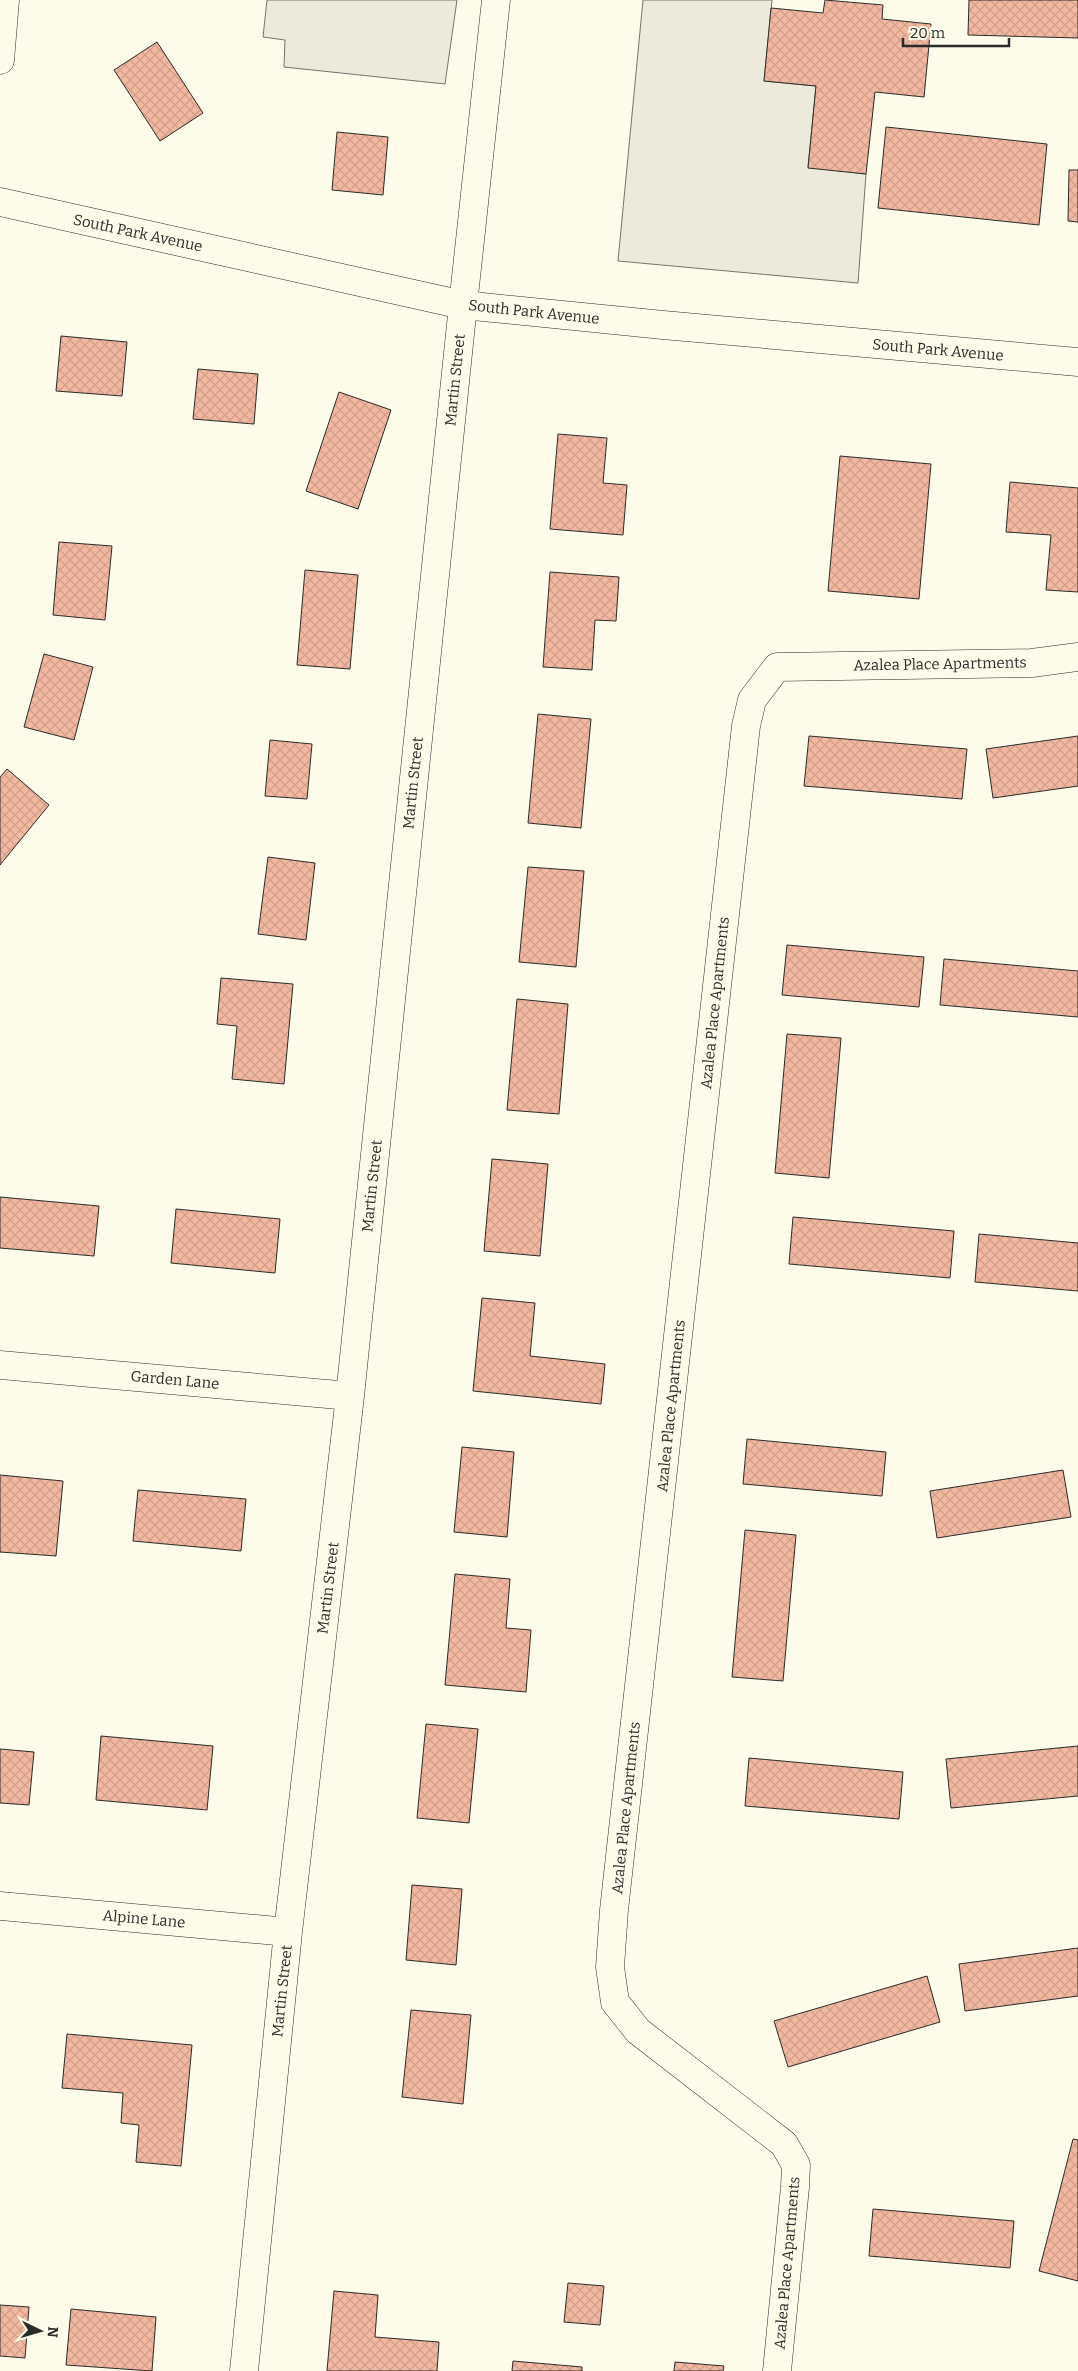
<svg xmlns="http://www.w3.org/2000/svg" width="1078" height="2371" viewBox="0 0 1078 2371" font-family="Bitter,serif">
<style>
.parking{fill:#eceadb;stroke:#74746e}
.building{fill:url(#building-cross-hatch);stroke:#2b2b2b}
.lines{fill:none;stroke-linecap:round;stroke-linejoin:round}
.minor-casing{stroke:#2b2b2b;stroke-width:29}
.minor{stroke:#fdfbea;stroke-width:28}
.labels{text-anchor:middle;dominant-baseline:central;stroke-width:4;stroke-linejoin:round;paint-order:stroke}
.street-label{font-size:15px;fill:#2b2b2b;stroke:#fdfbea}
</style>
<defs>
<pattern id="building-cross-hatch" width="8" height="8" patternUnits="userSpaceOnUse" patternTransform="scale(1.25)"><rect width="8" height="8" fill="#f2b8a0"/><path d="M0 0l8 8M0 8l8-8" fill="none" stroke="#d09e8a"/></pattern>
</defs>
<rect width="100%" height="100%" fill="#fdfbea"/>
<path class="parking" d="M 267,0 L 457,0 L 445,84 L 284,67 L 285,40 L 263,37 Z
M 643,0 L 772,0 L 764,81 L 816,86 L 808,167 L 866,174 L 858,283 L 618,261 Z"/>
<path class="building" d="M 825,0 L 883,5 L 882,19 L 931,24 L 924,97 L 875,92 L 866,174 L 808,168 L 816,86 L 764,81 L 771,8 L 823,13 Z
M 969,0 L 1078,0 L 1078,38 L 968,35 Z
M 157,42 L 203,113 L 160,141 L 114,70 Z
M 886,127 L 1047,144 L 1039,225 L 878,208 Z
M 337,132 L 388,137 L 383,195 L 332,190 Z
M 1069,170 L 1078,170 L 1078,222 L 1068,221 Z
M 61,336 L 127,342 L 122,396 L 56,391 Z
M 198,369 L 258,374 L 254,424 L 193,419 Z
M 339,392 L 391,410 L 358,509 L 306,491 Z
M 558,434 L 607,438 L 603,483 L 627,485 L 623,535 L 550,529 Z
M 840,456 L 931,464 L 919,599 L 828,591 Z
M 1010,482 L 1078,488 L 1078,592 L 1046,590 L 1051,535 L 1006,532 Z
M 59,542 L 112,546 L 105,620 L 53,615 Z
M 305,570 L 358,575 L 350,669 L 297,665 Z
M 550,572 L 619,577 L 616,621 L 595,620 L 592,670 L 543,667 Z
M 44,654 L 93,667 L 74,740 L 24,727 Z
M 538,714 L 591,719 L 581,828 L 528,823 Z
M 809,736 L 967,749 L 962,799 L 804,786 Z
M 1078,736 L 1078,786 L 993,798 L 986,749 Z
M 270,740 L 312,744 L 307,799 L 265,796 Z
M 7,769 L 49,805 L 0,865 L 0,777 Z
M 268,857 L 315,863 L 306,940 L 258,934 Z
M 528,867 L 584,871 L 576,967 L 519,962 Z
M 787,945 L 924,957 L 919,1007 L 782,995 Z
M 944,959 L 1078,971 L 1078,1017 L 940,1005 Z
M 221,978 L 293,984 L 284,1084 L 232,1079 L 237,1026 L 217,1024 Z
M 517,999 L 568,1004 L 559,1114 L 507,1110 Z
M 787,1034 L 841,1038 L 829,1178 L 775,1173 Z
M 492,1159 L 548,1164 L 540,1256 L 484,1251 Z
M 0,1197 L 99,1206 L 94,1256 L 0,1248 Z
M 176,1209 L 280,1219 L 275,1273 L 171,1263 Z
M 793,1217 L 954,1231 L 950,1278 L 789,1264 Z
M 979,1234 L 1078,1243 L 1078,1291 L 975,1282 Z
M 482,1298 L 535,1303 L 530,1356 L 605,1364 L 601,1404 L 473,1391 Z
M 747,1439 L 886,1452 L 882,1496 L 743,1484 Z
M 462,1447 L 514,1452 L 507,1537 L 454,1532 Z
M 1063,1470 L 1071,1517 L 937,1538 L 930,1491 Z
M 0,1475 L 63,1481 L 56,1556 L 0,1552 Z
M 138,1490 L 246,1499 L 241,1551 L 133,1541 Z
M 745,1530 L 796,1535 L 783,1681 L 732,1677 Z
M 455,1574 L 510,1579 L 506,1628 L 531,1630 L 526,1692 L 445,1685 Z
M 426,1724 L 478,1729 L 469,1823 L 417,1818 Z
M 101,1736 L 213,1746 L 207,1810 L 96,1800 Z
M 1078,1746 L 1078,1796 L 951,1808 L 946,1759 Z
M 0,1749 L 34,1752 L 29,1805 L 0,1803 Z
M 749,1758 L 903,1772 L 899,1819 L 745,1806 Z
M 412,1885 L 462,1889 L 456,1965 L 406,1960 Z
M 1078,1948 L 1078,1996 L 965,2011 L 959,1964 Z
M 927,1976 L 940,2022 L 788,2067 L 774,2021 Z
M 411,2010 L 471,2015 L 463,2104 L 402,2097 Z
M 67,2034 L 192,2045 L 181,2166 L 136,2162 L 139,2125 L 121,2123 L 123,2093 L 62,2088 Z
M 1073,2139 L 1078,2140 L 1078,2281 L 1039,2271 Z
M 873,2209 L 1014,2221 L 1010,2268 L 869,2256 Z
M 568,2283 L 604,2286 L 600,2325 L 564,2322 Z
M 334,2291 L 378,2295 L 375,2337 L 439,2342 L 437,2371 L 327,2371 Z
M 0,2305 L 29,2307 L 25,2358 L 0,2356 Z
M 71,2309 L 156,2317 L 152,2371 L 66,2365 Z
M 513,2361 L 582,2367 L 582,2371 L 512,2371 Z
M 675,2362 L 724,2366 L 723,2371 L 674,2371 Z"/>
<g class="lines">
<g class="minor-casing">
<path id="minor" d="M 0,60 L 5,0
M 0,202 L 463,305 L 663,325 L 1078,362
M 0,1365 L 350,1396
M 0,1906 L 288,1932
M 244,2371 L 288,1932 L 350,1396 L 463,305 L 496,0
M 777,2371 L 795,2187 L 796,2165 L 784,2144 L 638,2031 L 615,2002 L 610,1967 L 614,1910 L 746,726 L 752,700 L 777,667 L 1032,663 L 1078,657"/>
</g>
<use href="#minor" class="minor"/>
</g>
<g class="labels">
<g class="street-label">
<text transform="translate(138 233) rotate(12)">South Park Avenue</text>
<text transform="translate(534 312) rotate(6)">South Park Avenue</text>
<text transform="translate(938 350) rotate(5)">South Park Avenue</text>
<text transform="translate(455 380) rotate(-84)">Martin Street</text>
<text transform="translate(940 664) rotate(-1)">Azalea Place Apartments</text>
<text transform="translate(413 783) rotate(-84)">Martin Street</text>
<text transform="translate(715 1003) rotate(-84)">Azalea Place Apartments</text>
<text transform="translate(372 1186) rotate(-84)">Martin Street</text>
<text transform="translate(175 1380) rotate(5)">Garden Lane</text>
<text transform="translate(671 1406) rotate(-84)">Azalea Place Apartments</text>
<text transform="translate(328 1588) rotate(-83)">Martin Street</text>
<text transform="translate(626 1808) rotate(-84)">Azalea Place Apartments</text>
<text transform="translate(144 1919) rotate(5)">Alpine Lane</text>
<text transform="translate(282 1991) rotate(-84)">Martin Street</text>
<text transform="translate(787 2263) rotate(-85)">Azalea Place Apartments</text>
</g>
</g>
<g transform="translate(40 2331) rotate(95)" stroke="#fdfbea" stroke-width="4" paint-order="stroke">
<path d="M0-4L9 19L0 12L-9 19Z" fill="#2b2b2b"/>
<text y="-8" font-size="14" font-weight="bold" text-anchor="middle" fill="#2b2b2b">N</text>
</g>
<path d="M903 38v8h106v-8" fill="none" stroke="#2b2b2b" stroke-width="2.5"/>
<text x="910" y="38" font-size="15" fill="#2b2b2b" stroke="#fdfbea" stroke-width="4" paint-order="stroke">20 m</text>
</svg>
